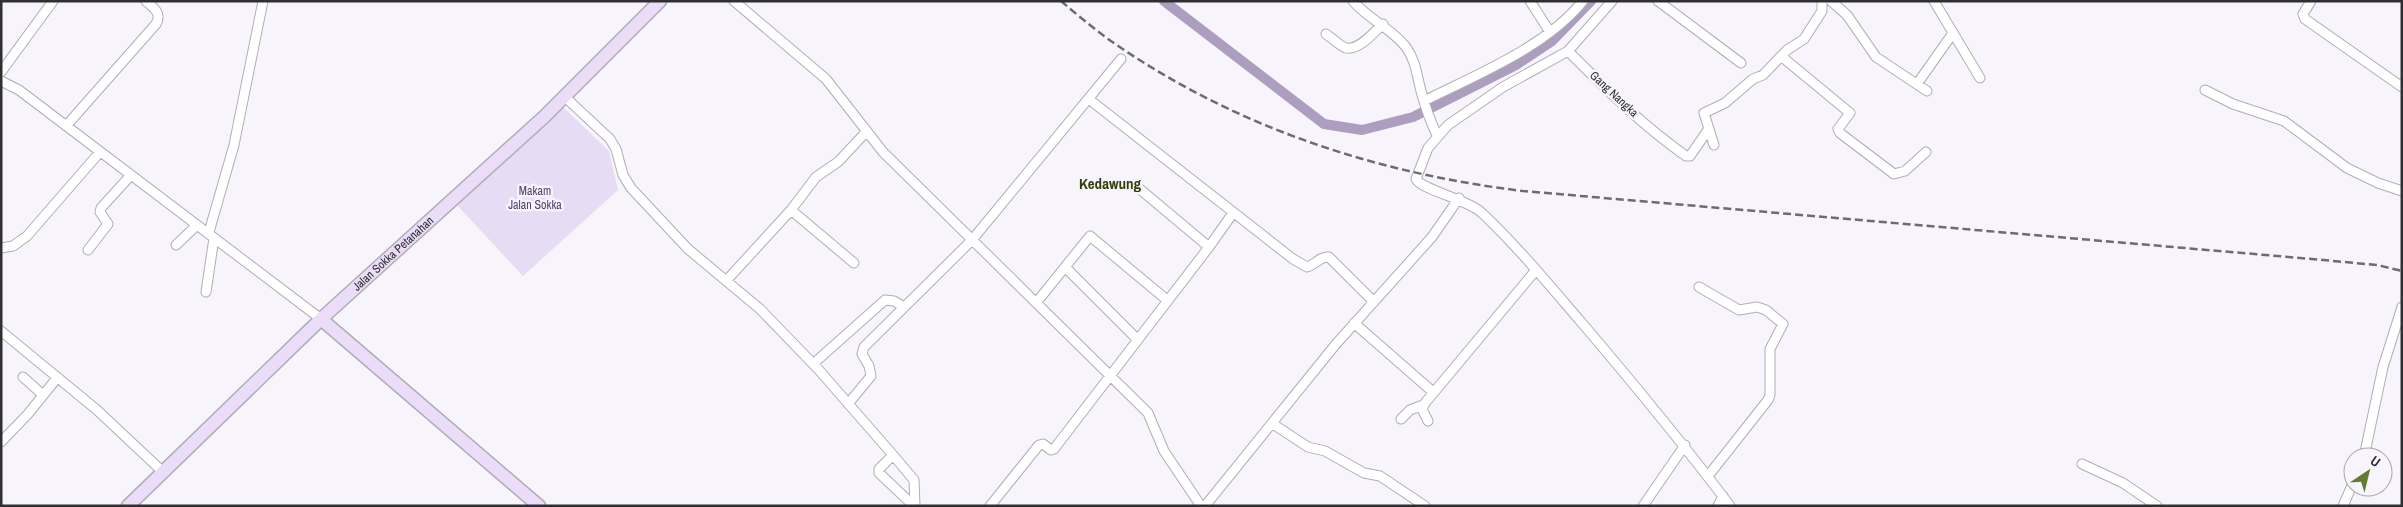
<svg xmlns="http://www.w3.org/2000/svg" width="2403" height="507" viewBox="0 0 2403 507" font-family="'Archivo Narrow',sans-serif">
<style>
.green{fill:#e6dcf3}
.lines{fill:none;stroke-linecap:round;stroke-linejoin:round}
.canal{stroke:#ad9ebf;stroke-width:10}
.street-casing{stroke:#b0adb4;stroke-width:11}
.secondary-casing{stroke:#b0adb4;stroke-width:15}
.street{stroke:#fff;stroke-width:9}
.secondary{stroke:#ebdcfa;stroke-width:12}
.rail{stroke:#6c6b6e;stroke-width:2.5;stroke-dasharray:8 4;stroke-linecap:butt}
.labels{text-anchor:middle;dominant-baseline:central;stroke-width:5;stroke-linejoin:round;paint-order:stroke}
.street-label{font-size:12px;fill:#302f31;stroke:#f7f5fb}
.park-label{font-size:12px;fill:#56406f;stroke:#f7f5fb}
.quarter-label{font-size:15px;font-weight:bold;fill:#304009;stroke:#f7f5fb}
</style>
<rect width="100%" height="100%" fill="#f7f5fb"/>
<path class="green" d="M 562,106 L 609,151 L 618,190 L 523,276 L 455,203 Z"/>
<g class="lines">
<path class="canal" d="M 1164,1 L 1324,124 L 1362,130 L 1413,117 L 1516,65 L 1552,41 L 1591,1"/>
<g class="street-casing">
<path id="street" d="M 734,1 L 826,79 L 883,152 L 1143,408 L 1148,413 L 1164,451 L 1201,506
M 1353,1 C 1368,19 1391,28 1406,47 C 1416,61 1417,76 1421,91 C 1425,106 1430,121 1437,135
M 1530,1 L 1550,32
M 1612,1 L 1568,51 L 1503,87 L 1448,125 L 1428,148 L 1416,179 C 1422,190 1467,199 1482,213 C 1518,247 1550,286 1582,323 C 1633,383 1683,443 1730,506
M 1658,1 L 1741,63
M 1831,1 L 1847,15 L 1876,57 L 1927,91
M 1934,1 L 1980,78
M 2311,1 L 2303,14 L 2305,19 L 2402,87
M 1326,34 C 1332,38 1340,46 1346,48 C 1359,51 1375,31 1383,24
M 1568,51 C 1605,88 1643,126 1686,156 L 1690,156 L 1708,130
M 1781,56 L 1850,113 L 1838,129 L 1840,133 L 1894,174 L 1905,171 L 1926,152
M 1,72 L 53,1
M 1,81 L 19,90 L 321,319
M 1917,84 L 1953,33
M 2205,90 L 2233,104 L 2284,121 L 2347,168 L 2378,183 L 2402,191
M 565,97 L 610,139 L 616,149 L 623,175 L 631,188 L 688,249 L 760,309 L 818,369 L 893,455 L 914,480 L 915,506
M 1090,100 L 1293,259 L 1307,267 C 1315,265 1320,256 1329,257 L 1373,301
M 1424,101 C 1476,75 1546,47 1583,1
M 66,126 L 156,24 C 162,13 154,8 146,1
M 1714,145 L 1704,113 L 1725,103 L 1753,79 L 1763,75 L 1787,50 L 1804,39 L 1822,11 L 1822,1
M 1135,185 L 1209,247 L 1233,213
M 791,210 L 854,263
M 209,232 L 234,145 L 263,1
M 176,245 L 197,225
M 1,248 L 13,246 L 27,236 L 100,152
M 88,250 L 108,224 L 100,212 L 101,208 L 131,175
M 1065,267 L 1137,339
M 726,281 L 791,210 L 816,177 L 838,162 L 867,131
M 1699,287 L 1739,310 L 1757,307 L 1766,310 L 1783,324 L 1770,349 L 1770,395 L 1768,400 L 1708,476
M 206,292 L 214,238
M 1036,303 L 1090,236 L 1167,300
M 1354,323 L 1433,392
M 1,331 L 97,410 L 163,472
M 813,364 L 885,300 L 894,301 L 904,307
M 23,377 L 43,395
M 848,404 L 871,376 L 869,366 L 862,354 L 864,347 L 972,240 L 1121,59
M 1401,419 L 1410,410 L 1423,405
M 1428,421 L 1422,409 L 1425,403 L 1536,270
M 1273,424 L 1308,447 L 1325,451 L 1364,473 L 1380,476 L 1425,506
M 1,442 L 28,414 L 57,378
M 893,455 L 879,469 L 879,473 L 914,506
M 2364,457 L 2383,367 L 2402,307
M 2082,464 L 2123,483 L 2157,506
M 990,506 L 1039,445 L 1043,444 L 1051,450 L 1054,449 L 1209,247
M 1205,506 L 1336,344 L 1432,237 L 1459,198
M 1643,506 L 1685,445
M 1718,506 L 1723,496
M 2343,506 L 2353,483"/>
</g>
<g class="secondary-casing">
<g id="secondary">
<path d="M 321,319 L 539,506"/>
<path id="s1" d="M 128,506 L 321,319 L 545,116 L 660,1"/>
</g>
</g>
<use href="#street" class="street"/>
<use href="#secondary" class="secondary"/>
<path class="rail" d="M 1061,1 C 1076,14 1092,27 1108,39 C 1232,126 1374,173 1523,191 L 2312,259 L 2377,265 L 2402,271"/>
</g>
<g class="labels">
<g class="street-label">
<text transform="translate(1614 94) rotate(43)">Gang Nangka</text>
<text stroke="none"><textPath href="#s1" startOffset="366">Jalan Sokka Petanahan</textPath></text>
</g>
<g class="park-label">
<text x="535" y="191">Makam<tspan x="535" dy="14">Jalan Sokka</tspan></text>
</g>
<g class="quarter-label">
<text x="1110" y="183">Kedawung</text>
</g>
</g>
<rect width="2403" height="507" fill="none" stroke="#302f31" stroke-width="5"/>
<g transform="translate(2368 472) rotate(35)"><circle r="24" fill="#f7f5fb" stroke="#a7a6aa"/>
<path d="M0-4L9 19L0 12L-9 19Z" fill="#627b2e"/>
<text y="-8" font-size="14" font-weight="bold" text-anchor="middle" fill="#302f31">U</text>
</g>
</svg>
